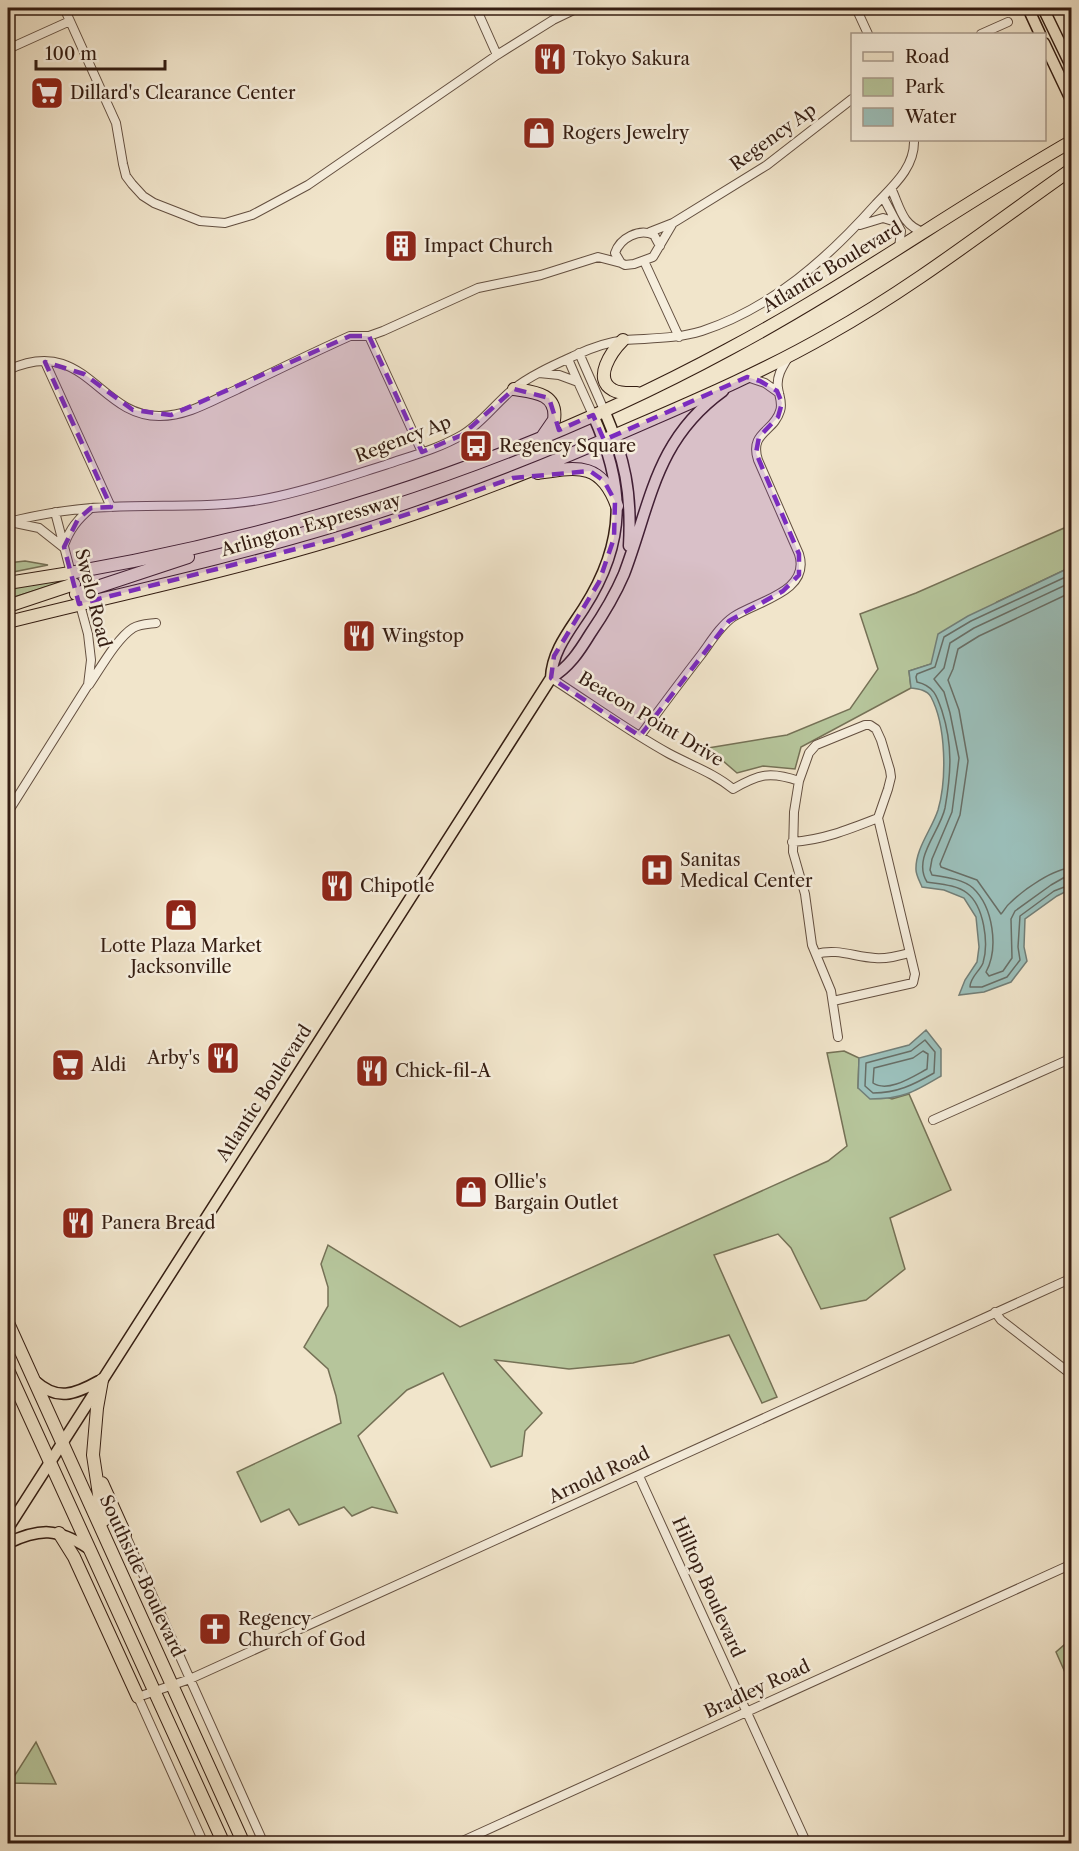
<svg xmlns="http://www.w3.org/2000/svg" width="1079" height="1851" viewBox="0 0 1079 1851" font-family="'Libre Caslon Text',serif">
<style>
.green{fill:#b6c59b;stroke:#757156;stroke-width:1.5}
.water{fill:#9bbfba;stroke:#727e77;stroke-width:1.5}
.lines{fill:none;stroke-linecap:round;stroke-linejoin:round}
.shore{stroke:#686e66;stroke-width:1.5}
.minor-casing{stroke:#634f40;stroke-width:10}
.major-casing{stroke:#341d12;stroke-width:13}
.highway-casing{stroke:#341d12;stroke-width:14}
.minor{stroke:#f6eedd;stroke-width:8}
.major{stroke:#f1e5cb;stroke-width:10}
.highway{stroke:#f1e5cb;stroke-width:12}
.marked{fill:#7b2cbf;fill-opacity:0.2;stroke:#7b2cbf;stroke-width:4.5;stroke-dasharray:12 8;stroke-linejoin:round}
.labels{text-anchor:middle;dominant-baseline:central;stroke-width:5;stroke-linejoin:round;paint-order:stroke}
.poi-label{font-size:18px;fill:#341d12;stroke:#f6eedd;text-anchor:start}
.street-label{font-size:18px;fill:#341d12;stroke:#f6eedd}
</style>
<rect width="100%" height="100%" fill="#f1e5cb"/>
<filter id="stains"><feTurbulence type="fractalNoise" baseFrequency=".00333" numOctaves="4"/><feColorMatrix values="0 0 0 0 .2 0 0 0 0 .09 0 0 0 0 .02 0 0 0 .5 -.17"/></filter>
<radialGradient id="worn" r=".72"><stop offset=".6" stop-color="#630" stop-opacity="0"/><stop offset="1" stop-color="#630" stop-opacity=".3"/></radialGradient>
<path class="green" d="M 1071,525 L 1071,567 L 997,602 L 931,664 L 909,671 L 911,688 L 801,747 L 795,769 L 763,766 L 737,773 L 708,748 L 787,735 L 850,709 L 878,669 L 860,614 L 916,593 Z
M 25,561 L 48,565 L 8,573 L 8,563 Z
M 58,580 L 59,582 L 56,584 L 8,599 L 8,588 Z
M 844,1051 L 859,1058 L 858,1088 L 892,1099 L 909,1094 L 951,1190 L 890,1218 L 905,1269 L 866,1300 L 821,1309 L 791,1248 L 778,1234 L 714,1255 L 777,1397 L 762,1403 L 729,1335 L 633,1363 L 569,1369 L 495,1360 L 542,1413 L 525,1431 L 522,1456 L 491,1467 L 443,1373 L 407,1390 L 358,1436 L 397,1513 L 372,1507 L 352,1516 L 344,1507 L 299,1525 L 289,1509 L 261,1522 L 237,1472 L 341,1423 L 336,1396 L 328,1369 L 304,1347 L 328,1306 L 328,1287 L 321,1264 L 328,1245 L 460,1327 L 828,1161 L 847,1146 L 827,1053 Z
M 1071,1639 L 1071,1686 L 1056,1652 Z
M 36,1742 L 56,1784 L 10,1783 Z"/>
<path class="water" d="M 1071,567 L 1071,889 L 1057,896 L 1025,919 L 1024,947 L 1027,961 L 1011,982 L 984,992 L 959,995 L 965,980 L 977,962 L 979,947 L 976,917 L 964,898 L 944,890 L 922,887 C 920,882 916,875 916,870 C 915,849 932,829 938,810 C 947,779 946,725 931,697 C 927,690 919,689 911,688 L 909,671 L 931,664 L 938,634 L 968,616 Z
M 926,1030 L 941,1049 L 941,1076 C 914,1092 903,1099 870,1099 L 858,1088 L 859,1058 L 909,1045 Z"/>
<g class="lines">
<path class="shore" d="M 1072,574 L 971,621 L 944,637 L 935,667 L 917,674 L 916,677 L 917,682 C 934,686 937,696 942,711 C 953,745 951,774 945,808 C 940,832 912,858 927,882 C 940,884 957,885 967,893 C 984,906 989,943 983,963 C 980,971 970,977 970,987 L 982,987 L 1007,977 L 1020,960 L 1018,947 L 1020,916 L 1054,891 L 1072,884
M 1072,582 L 974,628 L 950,643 L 944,668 L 934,679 L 944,692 L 950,713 L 959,758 L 952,812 L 932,859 L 930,870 L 932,875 C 945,877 963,879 973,888 C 993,907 999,948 986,972 L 989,976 L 1003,971 L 1012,958 L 1011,919 L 1015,911 L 1051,885 L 1065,877 L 1072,877
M 1072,592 L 979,636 L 958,649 L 953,669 L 948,680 L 959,710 L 968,761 L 960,815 L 940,864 L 941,867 L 977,880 L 1001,914 C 1004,911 1006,906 1010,903 C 1023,890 1054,868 1072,868
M 925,1040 L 935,1052 L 934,1073 C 913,1085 897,1093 873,1093 L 865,1086 L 866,1063 L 911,1051 Z
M 923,1051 L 928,1054 L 927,1069 C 912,1077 888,1093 873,1083 L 874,1068 L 913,1058 Z"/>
<g class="minor-casing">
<path id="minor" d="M 64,8 L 70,21
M 476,8 L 497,55
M 856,8 L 868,34
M 981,34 L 1008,22
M 8,49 L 70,21 L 116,123 L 123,164 L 126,176 L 132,184 L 143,196 L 154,203 L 200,221 L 225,223 L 252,215 L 308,185 L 497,55 L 553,20 L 578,8
M 891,188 C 900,207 902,226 924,232
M 883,197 L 901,231 L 899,248
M 860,225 L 883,218 L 896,222
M 650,232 L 673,223
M 660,246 L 654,235 C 639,228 620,238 615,253 L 621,263 L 625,265 L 634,264 L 653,257 L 673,223 L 767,165 L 852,99
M 644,261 L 679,337
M 369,336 L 422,452
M 579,353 L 604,410
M 568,359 L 578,382
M 45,362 L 111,507
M 8,370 C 86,334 98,417 160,416 C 188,416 213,400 238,389 C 275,371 312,353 350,336 L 369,336 L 383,331 L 478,288 L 541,275 L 598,257 L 621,263
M 539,373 L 559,375 L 578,382 L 593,415
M 747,377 L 765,383 L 779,393
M 55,512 L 72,577
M 8,522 C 41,514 75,508 110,507 C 163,504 218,509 270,498 C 310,490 347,477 385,465 C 411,456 438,449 462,435 C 481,424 495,404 512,390 C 531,375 554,365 576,355 C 591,348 608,342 625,340 C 651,338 676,339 702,331 C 772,308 828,258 876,204 C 894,185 915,167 914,140
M 15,523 L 39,528 L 63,547
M 64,545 C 70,529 77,520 91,508
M 551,678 C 590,703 628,731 668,753 C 690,765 714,773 733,789 C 759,774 770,771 799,781
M 89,685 C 100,669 117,638 133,628 C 140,624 149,624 156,623
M 640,736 C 660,709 680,682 701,655 C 710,643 720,626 733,617 C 757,601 811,592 799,554 L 758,460 C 749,432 774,432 780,411 C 783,403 779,396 778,388 C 776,376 783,366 789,356
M 8,812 L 88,685 L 91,660 L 88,634 L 79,601
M 792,842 C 823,840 850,829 878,818
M 816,954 C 837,948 855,957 875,958 C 887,959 898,956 909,953
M 833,1001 L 913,983 L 915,974 L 878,818 L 888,789 L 891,777 L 890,770 L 881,740 L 876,729 L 870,725 L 865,725 L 816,745 L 809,753 L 799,781 L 794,812 L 793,852 L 805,894 L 812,945 L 831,991 L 838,1037
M 933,1120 L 1072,1058
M 995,1312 L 1001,1320 L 1072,1375
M 639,1476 L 807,1844
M 125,1534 L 264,1844
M 204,1844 L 138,1697 L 190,1679 L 1072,1278
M 456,1844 L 1072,1564"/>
</g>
<g class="major-casing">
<path id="major" d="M 1028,8 L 1040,34
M 1043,8 L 1072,68
M 1044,43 L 1072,102
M 604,410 C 625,459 632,492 629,546
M 551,678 C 552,651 570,630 584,608 C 627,541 625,486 593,415
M 35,1381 C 57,1401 74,1395 99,1381
M 8,1528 L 551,678 C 569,667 579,652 590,634 C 603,615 615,595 624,574 C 651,503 655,440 723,391
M 8,1543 C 40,1528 57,1528 88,1548"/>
</g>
<g class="highway-casing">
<path id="highway" d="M 623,340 C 612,351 592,379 613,390 C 620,394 630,393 637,393
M 514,389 C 533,392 558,393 554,420 L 543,436
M 538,473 C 578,467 601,462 617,506
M 8,583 C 257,546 505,470 727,350 C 846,287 955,208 1072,141
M 76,594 L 188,557
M 8,606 L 74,584
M 8,622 C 116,595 225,572 332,540 C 437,509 539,469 639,425 C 704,397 768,369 829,334 C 915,286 992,225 1072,169
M 8,1323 L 244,1844
M 8,1370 L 224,1844
M 102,1380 L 97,1408 L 93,1455 L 103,1521
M 102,1483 L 125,1534
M 59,1533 L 74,1557 L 138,1697"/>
</g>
<use href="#minor" class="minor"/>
<use href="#major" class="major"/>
<use href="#highway" class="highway"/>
</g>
<path class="marked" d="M 350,336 L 369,336 L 422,452 L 462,435 L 514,389 L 549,398 L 559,430 L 593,415 L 604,440 L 747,377 L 760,381 L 777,391 L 782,403 L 778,417 L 759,437 L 756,453 L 799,554 L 799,575 L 783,591 L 729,621 L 640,736 L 551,678 L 554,656 L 599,582 L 614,538 L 615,501 L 604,481 L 590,471 L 513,478 L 335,539 L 79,604 L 64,547 L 78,519 L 91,508 L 111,507 L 45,362 L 84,374 L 133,410 L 171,415 Z"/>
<defs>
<g id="restaurant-square" transform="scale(1.725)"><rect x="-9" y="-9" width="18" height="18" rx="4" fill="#8f2418" stroke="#f6eedd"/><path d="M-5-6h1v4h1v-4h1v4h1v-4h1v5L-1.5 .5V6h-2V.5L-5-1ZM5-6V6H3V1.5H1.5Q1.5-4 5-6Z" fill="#fff"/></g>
<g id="supermarket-square" transform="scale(1.725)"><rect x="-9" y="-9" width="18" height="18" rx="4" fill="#8f2418" stroke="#f6eedd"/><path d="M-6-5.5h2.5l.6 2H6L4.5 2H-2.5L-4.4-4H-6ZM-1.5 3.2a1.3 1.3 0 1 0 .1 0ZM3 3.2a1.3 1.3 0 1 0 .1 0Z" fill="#fff"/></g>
<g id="shop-square" transform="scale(1.725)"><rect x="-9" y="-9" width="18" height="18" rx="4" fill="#8f2418" stroke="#f6eedd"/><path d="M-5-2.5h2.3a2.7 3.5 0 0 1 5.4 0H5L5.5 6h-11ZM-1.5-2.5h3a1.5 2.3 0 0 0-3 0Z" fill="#fff"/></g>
<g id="building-square" transform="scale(1.725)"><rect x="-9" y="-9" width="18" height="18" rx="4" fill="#8f2418" stroke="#f6eedd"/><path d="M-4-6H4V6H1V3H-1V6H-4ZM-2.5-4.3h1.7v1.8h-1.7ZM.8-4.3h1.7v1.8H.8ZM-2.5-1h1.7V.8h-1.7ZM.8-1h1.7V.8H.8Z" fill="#fff"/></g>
<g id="bus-square" transform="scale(1.725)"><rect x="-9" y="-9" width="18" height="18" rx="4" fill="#8f2418" stroke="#f6eedd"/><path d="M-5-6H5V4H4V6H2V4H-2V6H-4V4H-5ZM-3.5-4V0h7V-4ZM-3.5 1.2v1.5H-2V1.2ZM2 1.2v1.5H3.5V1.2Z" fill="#fff"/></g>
<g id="hospital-square" transform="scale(1.725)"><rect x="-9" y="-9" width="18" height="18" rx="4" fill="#8f2418" stroke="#f6eedd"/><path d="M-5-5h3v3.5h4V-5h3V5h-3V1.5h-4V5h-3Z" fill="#fff"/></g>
<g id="church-square" transform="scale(1.725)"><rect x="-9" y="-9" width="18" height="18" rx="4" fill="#8f2418" stroke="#f6eedd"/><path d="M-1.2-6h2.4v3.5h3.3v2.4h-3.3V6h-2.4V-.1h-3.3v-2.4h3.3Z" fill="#fff"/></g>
</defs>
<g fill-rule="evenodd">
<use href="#restaurant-square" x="550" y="59"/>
<use href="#supermarket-square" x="47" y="93"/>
<use href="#shop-square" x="539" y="133"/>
<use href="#building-square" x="401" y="246"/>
<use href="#bus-square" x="476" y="446"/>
<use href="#restaurant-square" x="359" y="636"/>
<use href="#hospital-square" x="657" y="870"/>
<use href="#restaurant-square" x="337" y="886"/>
<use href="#shop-square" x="181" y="915"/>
<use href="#restaurant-square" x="223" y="1058"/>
<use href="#supermarket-square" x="68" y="1065"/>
<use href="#restaurant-square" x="372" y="1071"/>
<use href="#shop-square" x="471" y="1192"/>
<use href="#restaurant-square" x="78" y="1223"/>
<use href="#church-square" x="215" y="1629"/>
</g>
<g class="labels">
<g class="poi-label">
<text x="573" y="59">Tokyo Sakura</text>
<text x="70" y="93">Dillard's Clearance Center</text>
<text x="562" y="133">Rogers Jewelry</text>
<text x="424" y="246">Impact Church</text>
<text x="499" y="446">Regency Square</text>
<text x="382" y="636">Wingstop</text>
<text x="680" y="860">Sanitas<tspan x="680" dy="21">Medical Center</tspan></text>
<text x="360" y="886">Chipotle</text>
<text x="181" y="946" text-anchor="middle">Lotte Plaza Market<tspan x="181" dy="21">Jacksonville</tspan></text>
<text x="200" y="1058" text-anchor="end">Arby's</text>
<text x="91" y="1065">Aldi</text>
<text x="395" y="1071">Chick-fil-A</text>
<text x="494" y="1182">Ollie's<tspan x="494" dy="21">Bargain Outlet</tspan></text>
<text x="101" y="1223">Panera Bread</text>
<text x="238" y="1619">Regency<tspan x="238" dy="21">Church of God</tspan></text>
</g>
<g class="street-label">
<text transform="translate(773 137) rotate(-36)">Regency Ap</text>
<text transform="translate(832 267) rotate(-31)">Atlantic Boulevard</text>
<text transform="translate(403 439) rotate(-21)">Regency Ap</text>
<text transform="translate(311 525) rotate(-16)">Arlington Expressway</text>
<text transform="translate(93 598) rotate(76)">Swelo Road</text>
<text transform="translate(651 719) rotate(31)">Beacon Point Drive</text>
<text transform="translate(264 1093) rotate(-57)">Atlantic Boulevard</text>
<text transform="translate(599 1475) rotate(-25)">Arnold Road</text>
<text transform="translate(142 1576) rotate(65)">Southside Boulevard</text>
<text transform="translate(708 1587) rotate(66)">Hilltop Boulevard</text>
<text transform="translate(757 1689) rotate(-25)">Bradley Road</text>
</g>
</g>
<rect width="1079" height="1851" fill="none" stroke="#f1e5cb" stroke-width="30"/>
<rect x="9" y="9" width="1061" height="1833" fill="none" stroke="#341d12" stroke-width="3"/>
<rect x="15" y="15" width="1049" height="1821" fill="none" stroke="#341d12" stroke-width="1.5"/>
<rect x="851" y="33" width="195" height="108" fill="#f6eedd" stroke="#a89a8c" stroke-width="1.5"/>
<rect x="863" y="52" width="30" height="9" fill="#f1e5cb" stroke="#a89a8c" stroke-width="1.5"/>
<text x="905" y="63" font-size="18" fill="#341d12">Road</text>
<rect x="863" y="78" width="30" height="18" fill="#b6c59b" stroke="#a89a8c" stroke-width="1.5"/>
<text x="905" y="93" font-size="18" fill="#341d12">Park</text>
<rect x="863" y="108" width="30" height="18" fill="#9bbfba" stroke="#a89a8c" stroke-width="1.5"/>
<text x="905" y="123" font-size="18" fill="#341d12">Water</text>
<path d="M36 60v9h129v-9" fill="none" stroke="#341d12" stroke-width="3"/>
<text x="45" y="60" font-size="18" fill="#341d12" stroke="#f6eedd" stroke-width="4.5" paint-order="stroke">100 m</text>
<rect width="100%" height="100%" filter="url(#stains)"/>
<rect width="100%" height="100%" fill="url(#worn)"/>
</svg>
